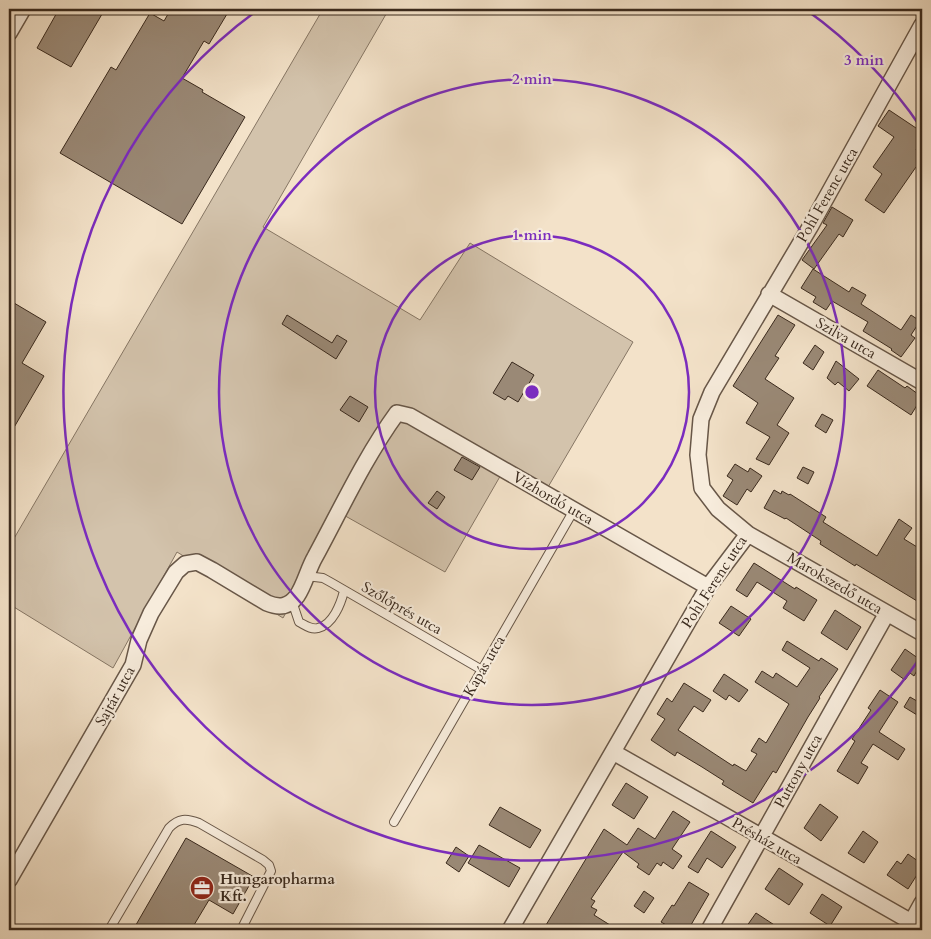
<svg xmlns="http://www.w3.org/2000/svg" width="931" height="939" viewBox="0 0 931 939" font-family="Cardo,serif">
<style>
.green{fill:#d3c3ac;stroke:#867664}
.building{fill:#9a8976;stroke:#39291d}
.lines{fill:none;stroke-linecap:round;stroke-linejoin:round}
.lane-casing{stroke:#685748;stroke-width:10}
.street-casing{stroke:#685748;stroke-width:18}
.lane{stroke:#f7ecdc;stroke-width:8}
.street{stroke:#f7ecdc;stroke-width:15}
.ring{fill:none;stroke:#7b2cbf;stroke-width:2.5}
.labels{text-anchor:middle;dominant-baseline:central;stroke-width:4.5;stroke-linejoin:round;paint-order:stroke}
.street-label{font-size:15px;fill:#39291d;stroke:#f7ecdc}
.poi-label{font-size:15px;font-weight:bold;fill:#39291d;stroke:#f7ecdc;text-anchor:start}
.centre{fill:#7b2cbf;stroke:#f7ecdc;stroke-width:2.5}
.ring-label{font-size:15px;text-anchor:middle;font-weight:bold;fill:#7b2cbf;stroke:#f7ecdc;stroke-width:4.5;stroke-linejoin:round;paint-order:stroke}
</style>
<rect width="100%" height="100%" fill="#f3e2c9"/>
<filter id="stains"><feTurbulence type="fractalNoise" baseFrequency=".004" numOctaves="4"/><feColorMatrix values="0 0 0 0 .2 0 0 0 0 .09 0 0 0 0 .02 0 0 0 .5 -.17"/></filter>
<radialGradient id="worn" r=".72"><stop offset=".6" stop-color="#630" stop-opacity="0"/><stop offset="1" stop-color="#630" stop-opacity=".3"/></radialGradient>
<path class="green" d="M 323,9 L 389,9 L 263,227 L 420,320 L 470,243 L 633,342 L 541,499 L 502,473 L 445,572 L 340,513 L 283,618 L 177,552 L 113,668 L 9,604 L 9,547 Z"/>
<path class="building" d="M 59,9 L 105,9 L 71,67 L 37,48 Z
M 171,9 L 230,9 L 209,44 L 204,41 L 182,78 L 203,90 L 202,92 L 245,117 L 182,224 L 60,153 L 111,67 L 116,70 L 150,13 L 164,21 Z
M 889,110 L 922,132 L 922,140 L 916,150 L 922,155 L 922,171 L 916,167 L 884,213 L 865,200 L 882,174 L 873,167 L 894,137 L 878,126 Z
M 832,207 L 853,220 L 843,237 L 839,234 L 814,269 L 802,260 L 827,225 L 823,223 Z
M 813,269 L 849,292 L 852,287 L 866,295 L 861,304 L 901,330 L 911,315 L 920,321 L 911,335 L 915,338 L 901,357 L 891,350 L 892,349 L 863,331 L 868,322 L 832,301 L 826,310 L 813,302 L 816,297 L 801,288 Z
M 9,300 L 46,322 L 22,363 L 44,376 L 9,436 Z
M 287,315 L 332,343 L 337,335 L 347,341 L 336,359 L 282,324 Z
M 778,315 L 795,325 L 775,356 L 779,358 L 765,379 L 794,398 L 777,425 L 789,433 L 769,465 L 756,459 L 770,437 L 746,423 L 758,403 L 733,386 Z
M 815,345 L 824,352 L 813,370 L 803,363 Z
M 836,361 L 859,379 L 849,391 L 838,382 L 835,385 L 827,378 Z
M 512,362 L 534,375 L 518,402 L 508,396 L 505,400 L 493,393 Z
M 878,370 L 905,388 L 907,386 L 922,397 L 911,415 L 867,386 Z
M 350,396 L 368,407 L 359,422 L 340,410 Z
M 822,414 L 833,420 L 826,433 L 815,426 Z
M 462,457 L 480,467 L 472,480 L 454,470 Z
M 735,464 L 748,472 L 750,468 L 762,476 L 751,492 L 747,489 L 737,505 L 723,496 L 733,480 L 727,476 Z
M 803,467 L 814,472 L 808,484 L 797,478 Z
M 774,490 L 781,494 L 782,491 L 789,495 L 790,494 L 826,517 L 823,522 L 877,556 L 899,519 L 912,528 L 904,539 L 922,550 L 922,604 L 856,564 L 855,566 L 820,544 L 821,541 L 786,518 L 785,519 L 764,508 Z
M 437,491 L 445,497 L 437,509 L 428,503 Z
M 754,563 L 795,589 L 796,587 L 817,600 L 804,621 L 783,608 L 787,601 L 757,582 L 747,597 L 736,590 Z
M 731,606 L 751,619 L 739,636 L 719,623 Z
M 835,610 L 861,627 L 847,650 L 821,633 Z
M 787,641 L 819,661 L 821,658 L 838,669 L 819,697 L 820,698 L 808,717 L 776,773 L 773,771 L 753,803 L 722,784 L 724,781 L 702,767 L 677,752 L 675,756 L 651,740 L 665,719 L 657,714 L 667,698 L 672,702 L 684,683 L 711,700 L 703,712 L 694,706 L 678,730 L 733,766 L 734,764 L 746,771 L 757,754 L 751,751 L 759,738 L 766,743 L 789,704 L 755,682 L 762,671 L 773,678 L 776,673 L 797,687 L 810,668 L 782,650 Z
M 905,649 L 922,661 L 914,676 L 910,673 L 905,680 L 891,670 Z
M 724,674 L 748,690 L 739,702 L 729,695 L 726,700 L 713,691 Z
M 880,690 L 898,702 L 879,732 L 905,749 L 898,760 L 873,744 L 861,763 L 868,767 L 858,784 L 837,771 L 855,741 L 852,739 L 871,710 L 868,708 Z
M 910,697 L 922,704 L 922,718 L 904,707 Z
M 626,783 L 648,797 L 634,819 L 612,805 Z
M 820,804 L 838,817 L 821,841 L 804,828 Z
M 500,807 L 541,830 L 530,848 L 489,825 Z
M 673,811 L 690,822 L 672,849 L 682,856 L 673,869 L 663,862 L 661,866 L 657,863 L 649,875 L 637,867 L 639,864 L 623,852 L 591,899 L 595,901 L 591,907 L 597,910 L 594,915 L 618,930 L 543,930 L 604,829 L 627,845 L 638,828 L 655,839 Z
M 711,831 L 736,847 L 722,868 L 707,858 L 698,873 L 688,867 Z
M 863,831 L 878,842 L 864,863 L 848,853 Z
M 186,838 L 254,877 L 233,914 L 209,900 L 191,930 L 133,930 Z
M 479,845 L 520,868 L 509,887 L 468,863 Z
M 456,847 L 469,856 L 459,872 L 446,863 Z
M 908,854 L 922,864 L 922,867 L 908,889 L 887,875 L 897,861 L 901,864 Z
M 779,868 L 803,884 L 789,905 L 765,889 Z
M 689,882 L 709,894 L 688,930 L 675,930 L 661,922 L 672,905 L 674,906 Z
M 644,891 L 654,898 L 644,913 L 634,906 Z
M 822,894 L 842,907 L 830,926 L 810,913 Z
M 756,913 L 782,930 L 744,930 Z"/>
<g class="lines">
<g class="lane-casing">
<path id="lane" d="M 306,576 L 323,578 L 332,583 L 482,670
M 292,601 L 299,622 C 305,625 311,630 318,628 C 333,625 341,603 344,591
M 394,822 L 574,510
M 109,930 L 169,828 C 179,818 186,818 199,823 L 263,860 L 269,865 L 271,871 L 241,930"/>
</g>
<g class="street-casing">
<path id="street" d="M 9,33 L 23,9
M 769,294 L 922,382
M 748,534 L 922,633
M 613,752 L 922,928
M 9,880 L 133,665 L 139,640 L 151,613 L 176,572 L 185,564 L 197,562 L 212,570 L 267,603 C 279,608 289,607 297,596 C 305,584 308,569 315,557 C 341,509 365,457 397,413 L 410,416 L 708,587
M 510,930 L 708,587 L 748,534 L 718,509 L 702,488 L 698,455 L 701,419 L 712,392 L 810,227 L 922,25
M 709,930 L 887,613
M 907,930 L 922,903"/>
</g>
<use href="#lane" class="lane"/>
<use href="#street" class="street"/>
</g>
<g class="ring">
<circle cx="532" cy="392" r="157"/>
<circle cx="532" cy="392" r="313"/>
<path d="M922 655A470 470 0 1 1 259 9M805 9A470 470 0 0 1 922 129"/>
</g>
<defs>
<g id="office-disc" transform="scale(1.25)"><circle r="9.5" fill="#8f2418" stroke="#f7ecdc"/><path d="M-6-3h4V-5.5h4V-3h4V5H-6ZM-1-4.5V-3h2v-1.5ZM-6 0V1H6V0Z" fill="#fff"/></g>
</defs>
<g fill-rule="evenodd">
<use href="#office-disc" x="202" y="888"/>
</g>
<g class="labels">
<g class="street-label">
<text transform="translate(827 195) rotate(-60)">Pohl Ferenc utca</text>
<text transform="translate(846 338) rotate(30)">Szilva utca</text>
<text transform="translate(553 498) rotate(30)">Vízhordó utca</text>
<text transform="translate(714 582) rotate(-57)">Pohl Ferenc utca</text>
<text transform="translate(835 583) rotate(30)">Marokszedő utca</text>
<text transform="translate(402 608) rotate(30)">Szőlőprés utca</text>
<text transform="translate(484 666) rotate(-60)">Kapás utca</text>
<text transform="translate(115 696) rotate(-61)">Sajtár utca</text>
<text transform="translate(798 771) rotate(-61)">Puttony utca</text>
<text transform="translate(767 841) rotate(30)">Présház utca</text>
</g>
<g class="poi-label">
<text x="220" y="879">Hungaropharma<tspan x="220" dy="17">Kft.</tspan></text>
</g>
</g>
<circle cx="532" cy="392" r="8" class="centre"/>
<g class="ring-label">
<text x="864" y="65">3 min</text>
<text x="532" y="84">2 min</text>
<text x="532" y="240">1 min</text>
</g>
<rect width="931" height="939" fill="none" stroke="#f3e2c9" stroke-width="30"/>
<rect x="10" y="10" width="911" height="919" fill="none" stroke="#39291d" stroke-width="2.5"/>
<rect x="15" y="15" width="901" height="909" fill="none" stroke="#39291d"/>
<rect width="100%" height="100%" filter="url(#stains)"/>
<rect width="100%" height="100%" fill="url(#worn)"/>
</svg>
